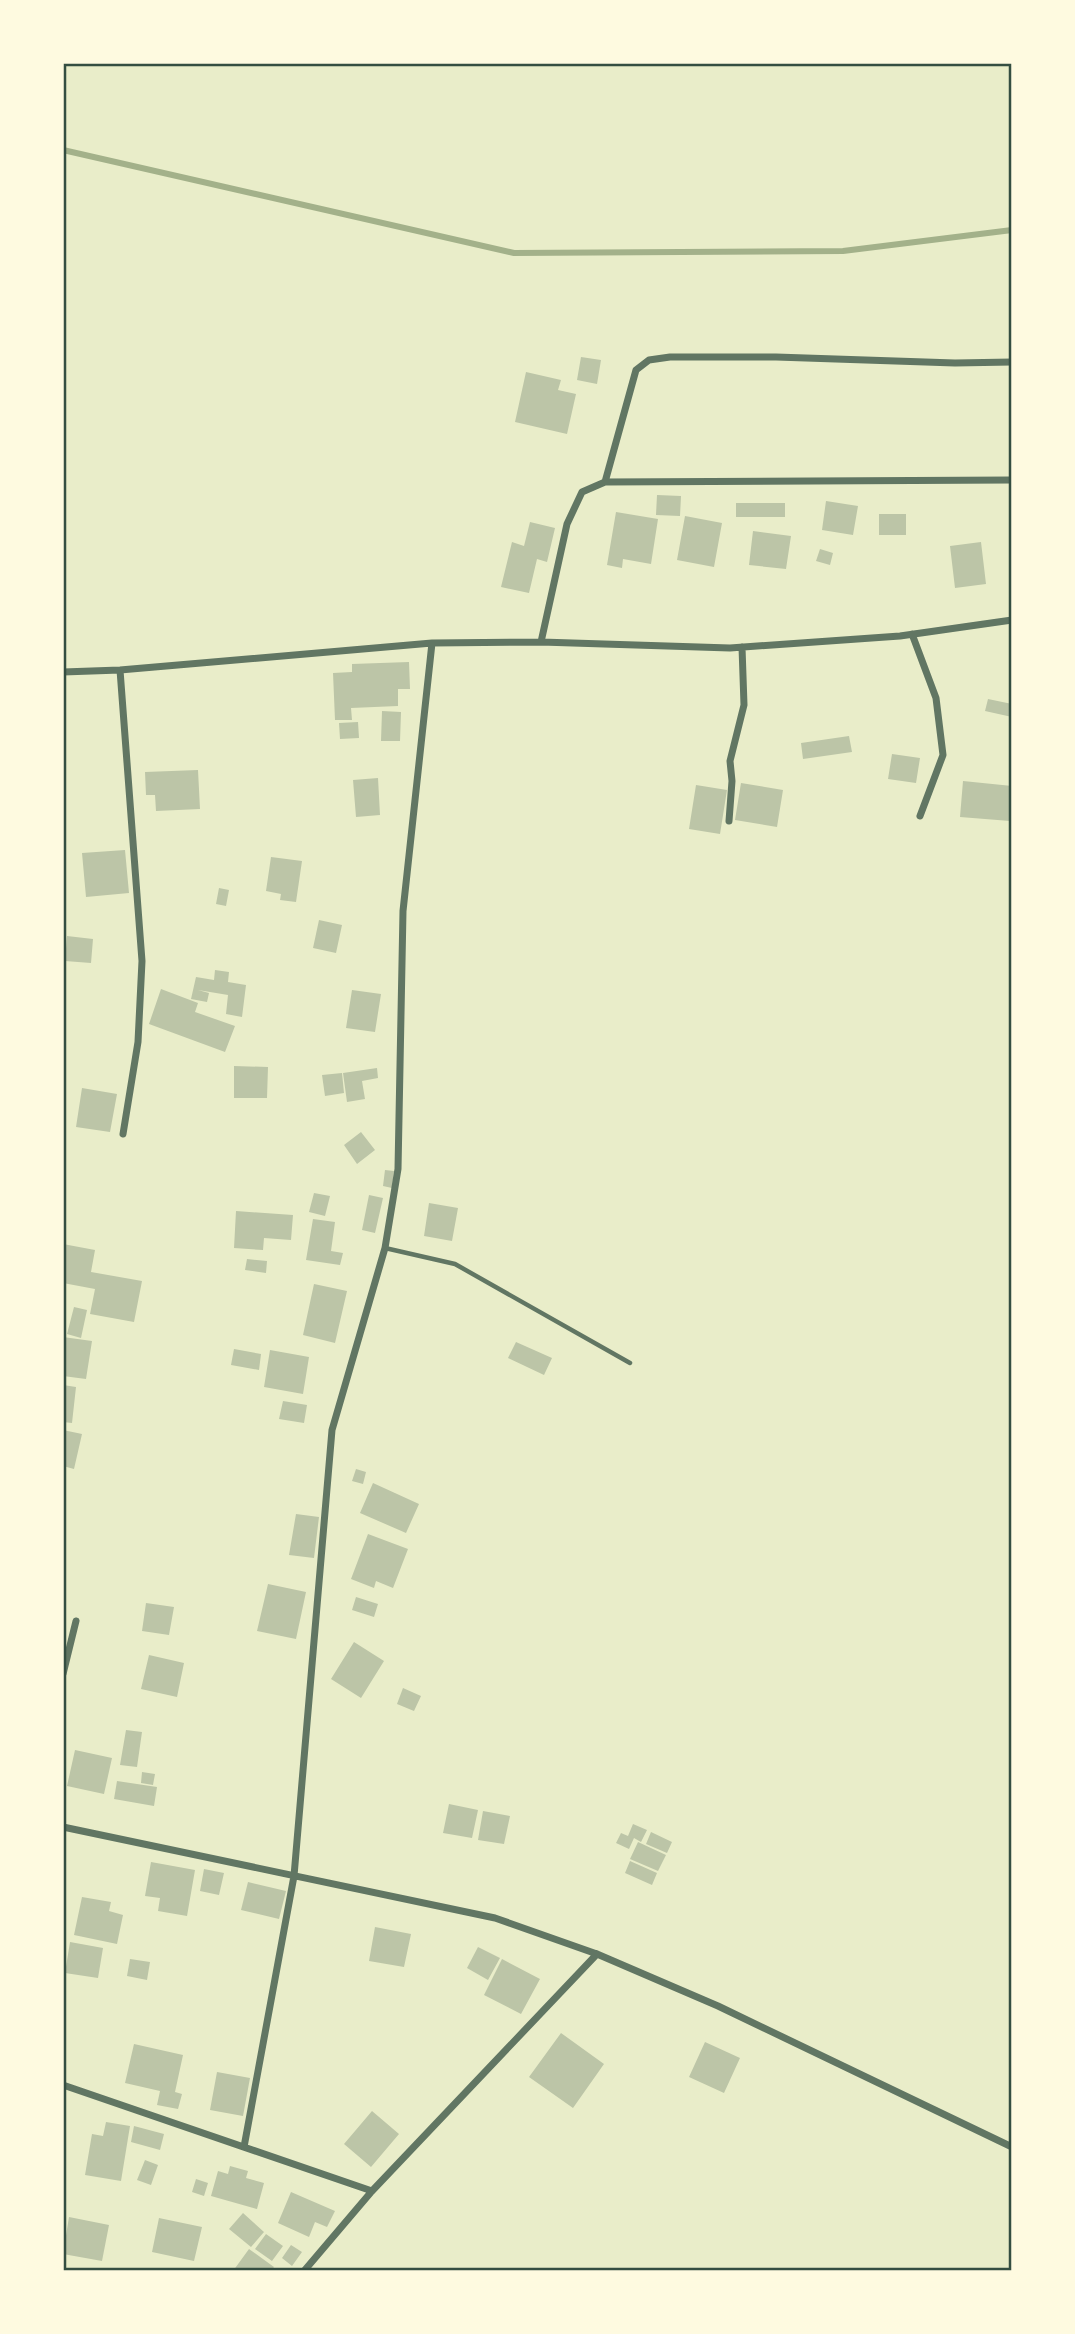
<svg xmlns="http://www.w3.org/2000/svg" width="1075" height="2334" viewBox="0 0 1075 2334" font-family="Poppins,sans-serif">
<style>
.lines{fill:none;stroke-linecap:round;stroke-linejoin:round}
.stream{stroke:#a3b18a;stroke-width:6}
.building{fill:#bcc5a7}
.service{stroke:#617663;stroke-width:4.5}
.minor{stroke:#617663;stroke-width:7}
.neatline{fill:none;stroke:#344e41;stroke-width:2.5}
</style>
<rect width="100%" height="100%" fill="#e9edc9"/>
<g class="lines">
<path class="stream" d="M 63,150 L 514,253 L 843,251 L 1012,230"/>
</g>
<path class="building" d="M 581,357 L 601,360 L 597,384 L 577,380 Z
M 526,372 L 561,380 L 558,390 L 576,394 L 567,434 L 515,422 Z
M 657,495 L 681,496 L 680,516 L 656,515 Z
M 826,501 L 858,506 L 853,535 L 822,530 Z
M 736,503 L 785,503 L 785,517 L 736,517 Z
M 616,512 L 658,519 L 651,564 L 623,559 L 622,568 L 607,565 Z
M 879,514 L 906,514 L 906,535 L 879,535 Z
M 685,516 L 722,523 L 714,567 L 677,560 Z
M 530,522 L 555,528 L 547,562 L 537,559 L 529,593 L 501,587 L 512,542 L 524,546 Z
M 753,531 L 791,536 L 786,569 L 749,565 Z
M 981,542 L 986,584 L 955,588 L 950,546 Z
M 820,549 L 833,553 L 830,565 L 816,561 Z
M 409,662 L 410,689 L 398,689 L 398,706 L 351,708 L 352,720 L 335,720 L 333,673 L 352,672 L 352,664 Z
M 988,699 L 1012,704 L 1012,717 L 985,711 Z
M 382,711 L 401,712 L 400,741 L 381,741 Z
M 358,722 L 359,738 L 340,739 L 339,723 Z
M 849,736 L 852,752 L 803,759 L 801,743 Z
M 892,754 L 920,758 L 916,783 L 888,779 Z
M 198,770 L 200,809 L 156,811 L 155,795 L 146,795 L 145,772 Z
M 378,778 L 380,815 L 356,817 L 353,780 Z
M 963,781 L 1012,786 L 1010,821 L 960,817 Z
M 741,783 L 783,790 L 777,827 L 735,820 Z
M 696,785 L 727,790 L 720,834 L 689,829 Z
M 125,850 L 129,893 L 86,897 L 82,853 Z
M 271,857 L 302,861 L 296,902 L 280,900 L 281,894 L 266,891 Z
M 219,888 L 229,890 L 226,906 L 216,904 Z
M 319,920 L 342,925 L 336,953 L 313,948 Z
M 67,936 L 93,939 L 91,963 L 65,961 Z
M 215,970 L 229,972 L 228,982 L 246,985 L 242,1017 L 226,1014 L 228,995 L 198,990 L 209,993 L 207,1002 L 191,999 L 196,977 L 214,980 Z
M 161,989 L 198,1003 L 195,1012 L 235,1026 L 225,1052 L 149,1024 Z
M 352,990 L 381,994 L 375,1032 L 346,1028 Z
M 234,1066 L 268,1067 L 267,1098 L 234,1098 Z
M 377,1068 L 378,1078 L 362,1081 L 365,1099 L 347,1102 L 343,1073 Z
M 342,1073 L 344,1093 L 325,1096 L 322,1075 Z
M 82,1088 L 117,1094 L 110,1132 L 76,1127 Z
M 361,1132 L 375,1150 L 357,1164 L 344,1145 Z
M 385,1170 L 394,1171 L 392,1188 L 383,1186 Z
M 314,1193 L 330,1196 L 325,1216 L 309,1212 Z
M 369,1195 L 383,1198 L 375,1233 L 362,1230 Z
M 429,1203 L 458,1208 L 452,1241 L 424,1236 Z
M 236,1211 L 293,1215 L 291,1240 L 264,1238 L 263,1250 L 234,1248 Z
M 313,1219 L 335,1222 L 331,1251 L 343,1253 L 340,1265 L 306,1260 Z
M 63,1244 L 95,1250 L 91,1272 L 142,1281 L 134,1322 L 90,1314 L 95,1289 L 63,1283 Z
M 247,1259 L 267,1261 L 266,1273 L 245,1270 Z
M 314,1284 L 347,1291 L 335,1343 L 303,1335 Z
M 74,1307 L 87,1310 L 81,1338 L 67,1334 Z
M 63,1337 L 92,1341 L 86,1379 L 63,1376 Z
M 516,1342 L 552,1358 L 544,1375 L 508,1358 Z
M 234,1349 L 261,1354 L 259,1370 L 231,1365 Z
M 270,1350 L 309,1357 L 303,1394 L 264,1387 Z
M 63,1385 L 76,1387 L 72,1423 L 63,1422 Z
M 283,1401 L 307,1405 L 304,1423 L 279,1419 Z
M 63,1430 L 82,1434 L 74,1469 L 63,1466 Z
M 356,1469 L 366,1472 L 363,1484 L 352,1481 Z
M 373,1483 L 419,1504 L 406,1533 L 360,1513 Z
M 296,1514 L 319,1517 L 314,1558 L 289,1555 Z
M 368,1534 L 408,1549 L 393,1588 L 376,1581 L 374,1588 L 351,1579 Z
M 268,1584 L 306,1592 L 296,1639 L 257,1631 Z
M 356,1597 L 378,1604 L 374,1617 L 352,1610 Z
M 146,1603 L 174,1607 L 169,1635 L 142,1631 Z
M 354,1642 L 384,1661 L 361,1698 L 331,1679 Z
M 149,1655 L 184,1663 L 177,1697 L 141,1689 Z
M 403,1688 L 421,1696 L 414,1711 L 397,1704 Z
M 126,1730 L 142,1732 L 137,1767 L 120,1765 Z
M 75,1750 L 112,1758 L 104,1794 L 67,1786 Z
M 142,1772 L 155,1774 L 153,1785 L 141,1783 Z
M 117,1781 L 157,1787 L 154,1806 L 114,1799 Z
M 449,1804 L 478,1810 L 472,1838 L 443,1833 Z
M 483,1811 L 510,1816 L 504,1844 L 478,1840 Z
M 633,1824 L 647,1830 L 641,1842 L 634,1838 L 629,1849 L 616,1843 L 621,1833 L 628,1836 Z
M 651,1832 L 672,1842 L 667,1853 L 646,1844 Z
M 638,1842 L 666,1855 L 658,1871 L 630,1859 Z
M 630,1861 L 657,1873 L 652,1885 L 625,1873 Z
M 151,1862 L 195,1870 L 187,1916 L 158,1911 L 160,1898 L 145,1896 Z
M 204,1869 L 224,1873 L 219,1895 L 200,1891 Z
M 248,1882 L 286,1891 L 279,1919 L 241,1910 Z
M 82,1897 L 111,1902 L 109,1911 L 123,1915 L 117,1944 L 74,1935 Z
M 375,1927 L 411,1934 L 404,1967 L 369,1961 Z
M 70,1942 L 103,1948 L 98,1978 L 65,1973 Z
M 478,1947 L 500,1958 L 488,1980 L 467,1968 Z
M 130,1959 L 150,1962 L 147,1980 L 127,1976 Z
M 502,1959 L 540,1979 L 521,2014 L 484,1995 Z
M 561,2033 L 604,2064 L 573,2108 L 529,2077 Z
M 705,2042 L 740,2058 L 724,2093 L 689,2077 Z
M 134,2044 L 183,2055 L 175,2092 L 182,2094 L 178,2109 L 157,2105 L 160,2091 L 125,2083 Z
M 217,2072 L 250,2078 L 243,2116 L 210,2110 Z
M 372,2111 L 399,2134 L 371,2167 L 344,2144 Z
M 106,2122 L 130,2126 L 121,2181 L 85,2175 L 92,2134 L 103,2136 Z
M 134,2126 L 164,2134 L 160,2150 L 131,2142 Z
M 145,2160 L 158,2165 L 151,2185 L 137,2180 Z
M 230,2166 L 248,2171 L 246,2178 L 264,2183 L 257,2209 L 211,2196 L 218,2171 L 228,2174 Z
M 196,2179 L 208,2183 L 204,2196 L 192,2192 Z
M 291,2192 L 335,2211 L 327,2227 L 315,2222 L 309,2237 L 278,2223 Z
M 243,2213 L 264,2232 L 251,2247 L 229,2229 Z
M 69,2217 L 109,2225 L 102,2261 L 63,2254 Z
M 159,2218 L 202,2227 L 194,2261 L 152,2252 Z
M 266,2234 L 283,2246 L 272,2261 L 255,2249 Z
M 291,2245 L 302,2252 L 292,2266 L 282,2258 Z
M 249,2249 L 274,2267 L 271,2271 L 233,2271 Z"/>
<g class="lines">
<path class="service" d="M 385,1248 L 455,1264 L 630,1363"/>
<path class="minor" d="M 605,482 L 636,370 L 649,360 L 670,357 L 776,357 L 955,363 L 1012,362
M 912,634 L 936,698 L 943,755 L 920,816
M 541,642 L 567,524 L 582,492 L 605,482 L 1012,480
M 120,670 L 142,961 L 138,1042 L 123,1134
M 63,672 L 120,670 L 432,643 L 541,642 L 730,648 L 900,636 L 1012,620
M 729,821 L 732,781 L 730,761 L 744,705 L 742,647
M 63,1674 L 76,1621
M 63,1827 L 495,1918 L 597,1954 L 718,2006 L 1012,2147
M 63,2085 L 372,2191
M 244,2147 L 294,1876 L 332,1430 L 385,1248 L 398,1169 L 403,911 L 432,643
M 304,2271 L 372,2191 L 597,1954"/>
</g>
<rect width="1075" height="2334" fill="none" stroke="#fefae0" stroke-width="130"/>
<rect x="65" y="65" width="945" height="2204" class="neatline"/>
</svg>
